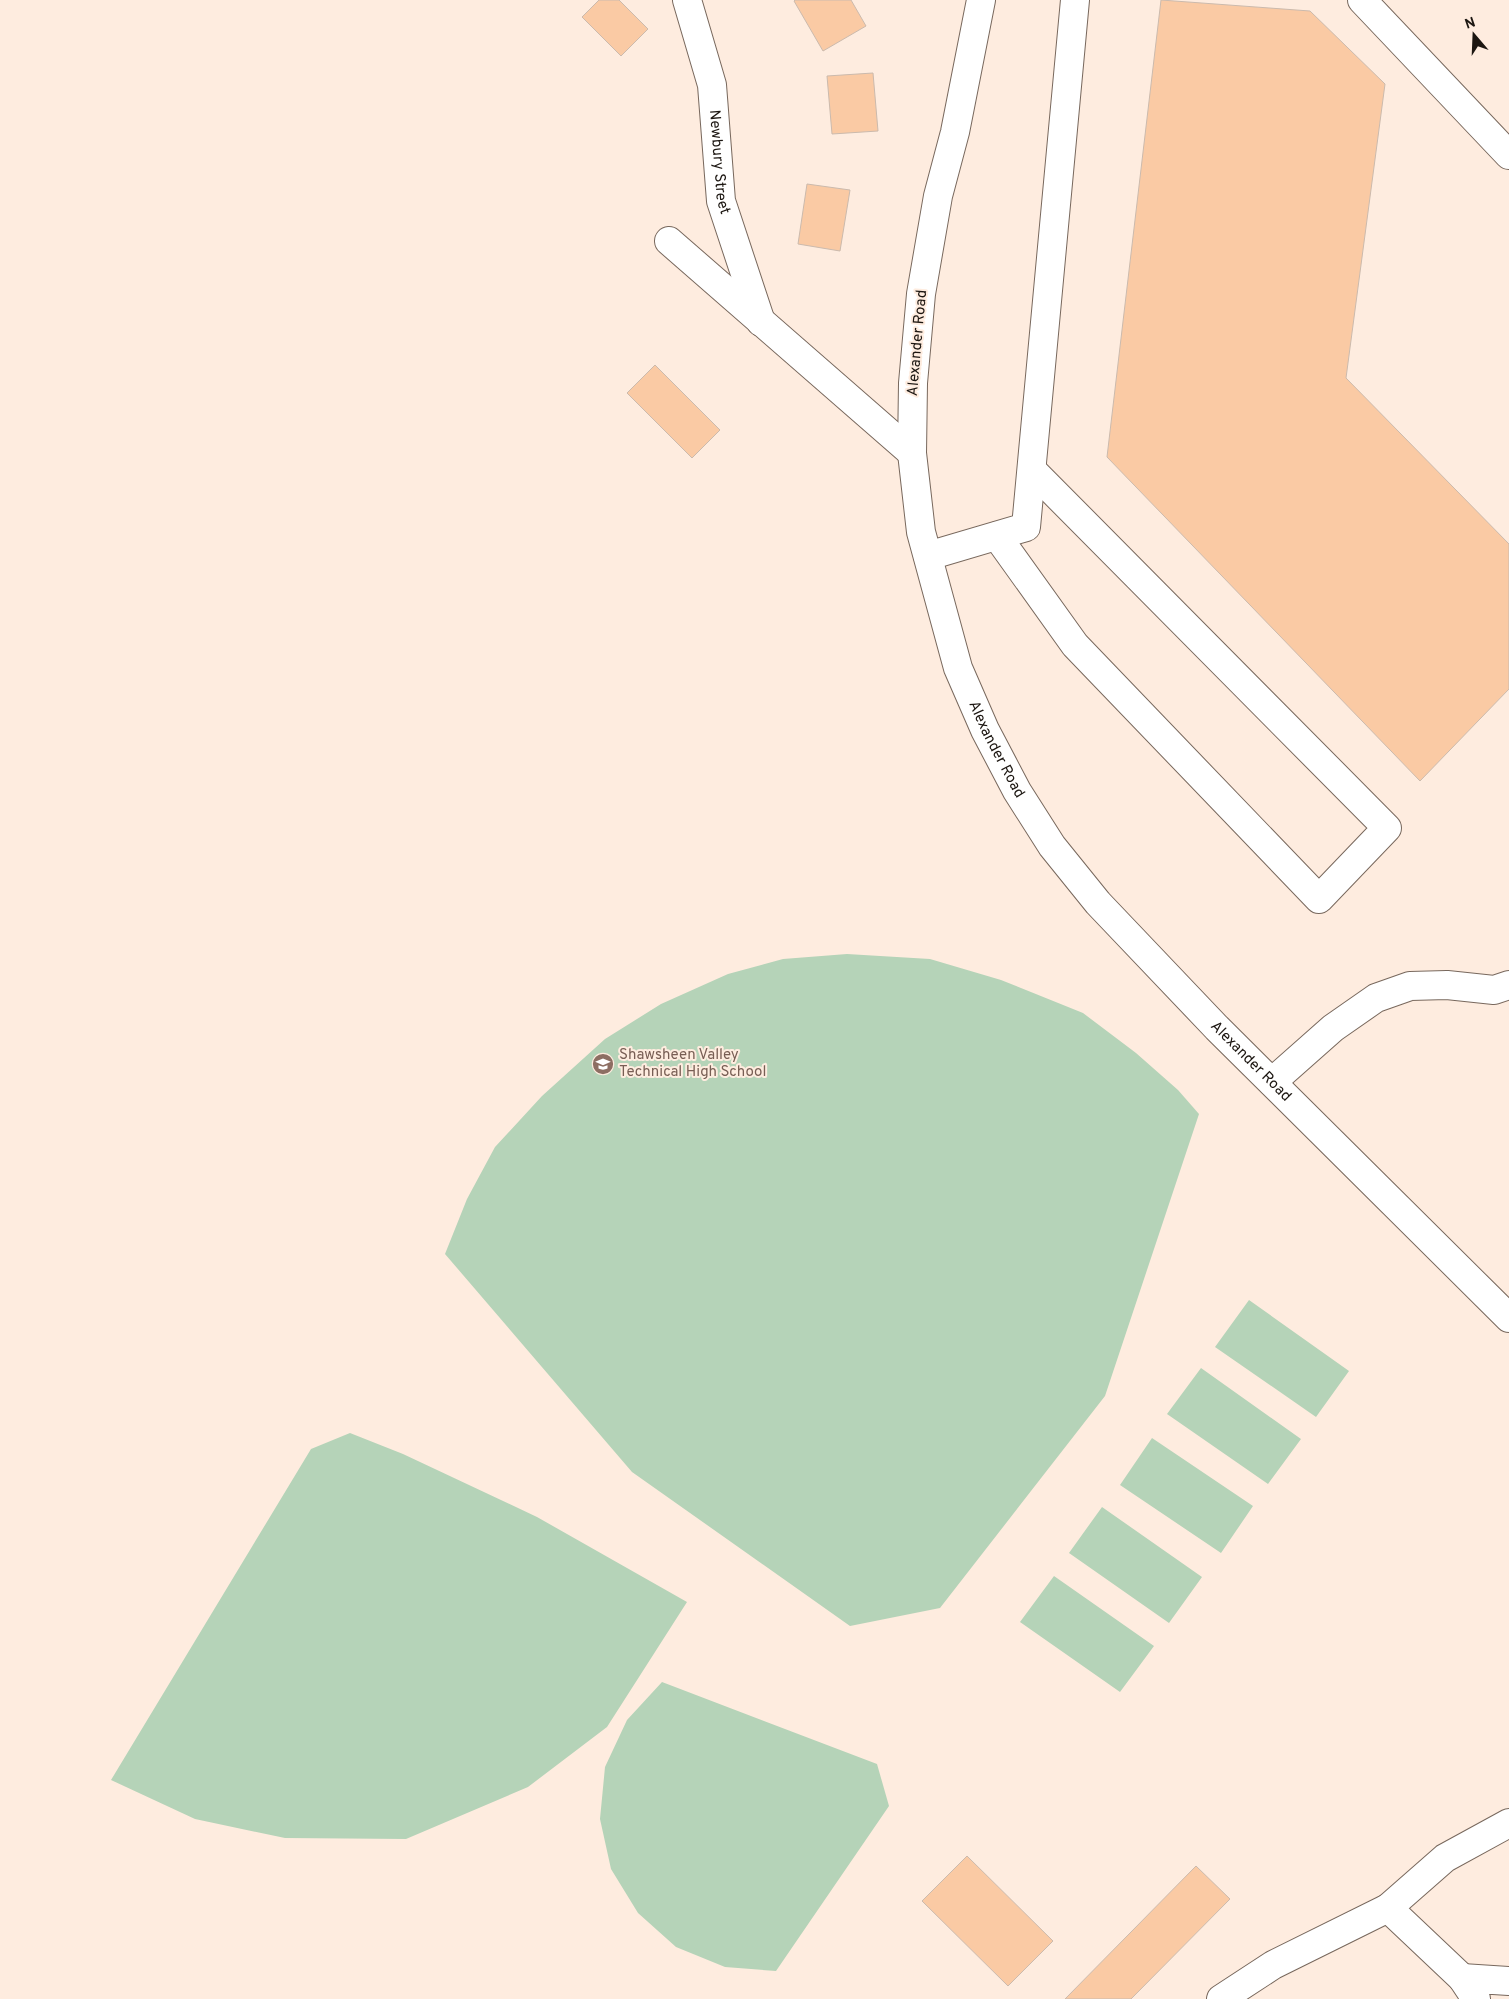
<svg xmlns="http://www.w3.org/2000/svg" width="1509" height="1999" viewBox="0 0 1509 1999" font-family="Overpass,sans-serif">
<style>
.green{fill:#b5d3b8}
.building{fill:#facaa4;stroke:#cbbaad}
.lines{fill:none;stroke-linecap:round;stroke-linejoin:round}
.minor-casing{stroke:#78685d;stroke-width:30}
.minor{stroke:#fff;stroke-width:28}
.labels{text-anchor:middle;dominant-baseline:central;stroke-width:4;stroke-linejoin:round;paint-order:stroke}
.street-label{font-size:15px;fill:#1c1611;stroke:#feecdf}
.education-label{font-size:15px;fill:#785e54;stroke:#feecdf;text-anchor:start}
</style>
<rect width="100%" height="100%" fill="#feecdf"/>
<path class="green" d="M 847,954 L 930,959 L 1001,980 L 1083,1013 L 1136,1053 L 1178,1090 L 1199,1114 L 1105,1396 L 940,1608 L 850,1626 L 632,1472 L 445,1254 L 467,1199 L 495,1147 L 542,1096 L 605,1039 L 661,1004 L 728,974 L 783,959 Z
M 1249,1300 L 1349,1371 L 1316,1417 L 1215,1347 Z
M 1201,1368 L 1301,1439 L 1268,1484 L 1167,1414 Z
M 350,1433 L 403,1454 L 537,1517 L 687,1602 L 607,1727 L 528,1787 L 406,1839 L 285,1838 L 195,1819 L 111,1780 L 311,1449 Z
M 1152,1438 L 1253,1506 L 1221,1553 L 1120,1485 Z
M 1102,1507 L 1202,1577 L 1169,1623 L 1069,1553 Z
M 1054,1576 L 1154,1646 L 1120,1692 L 1020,1622 Z
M 662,1682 L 877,1764 L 889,1806 L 776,1971 L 725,1967 L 676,1947 L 638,1913 L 611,1869 L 600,1819 L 605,1767 L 627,1720 Z"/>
<path class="building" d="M 599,0 L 619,0 L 648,29 L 621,56 L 582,17 Z
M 795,0 L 851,0 L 866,26 L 823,51 L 794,1 Z
M 1161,0 L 1310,11 L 1385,84 L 1346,378 L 1509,544 L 1509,689 L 1420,781 L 1107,457 Z
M 873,73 L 878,131 L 832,134 L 827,76 Z
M 807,184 L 850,190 L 840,251 L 798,244 Z
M 655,365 L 720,430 L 692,458 L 627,393 Z
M 967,1856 L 1053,1941 L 1008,1986 L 922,1901 Z
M 1196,1866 L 1230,1899 L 1131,1999 L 1065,1999 Z"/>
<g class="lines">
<g class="minor-casing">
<g id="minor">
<path id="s1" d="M 687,0 L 712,85 L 721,201 L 761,322"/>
<path id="s2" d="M 981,0 L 955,132 L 938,196 L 921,294 L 913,383 L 912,453 L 921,532 L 958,668 L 985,730 L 1017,791 L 1052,846 L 1098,903 L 1217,1028 L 1509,1318"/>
<path d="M 1362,0 L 1509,155"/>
<path d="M 669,241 L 912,453"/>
<path d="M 997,536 L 1075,645 L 1319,899 L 1387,828 L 1032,470"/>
<path d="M 928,556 L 1026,527 L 1075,0"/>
<path d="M 1272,1082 L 1333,1028 L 1376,998 L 1410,986 L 1447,985 L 1494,990 L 1509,985"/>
<path d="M 1462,1978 L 1388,1908 L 1445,1858 L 1509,1823"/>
<path d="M 1221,1999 L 1273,1965 L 1388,1908"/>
<path d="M 1476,1999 L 1462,1978 L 1509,1981"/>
</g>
</g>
<use href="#minor" class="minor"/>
</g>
<defs>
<g id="school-disc" transform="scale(1.125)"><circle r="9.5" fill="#8d6e63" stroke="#feecdf"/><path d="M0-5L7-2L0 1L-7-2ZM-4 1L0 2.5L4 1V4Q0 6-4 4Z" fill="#fff"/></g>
</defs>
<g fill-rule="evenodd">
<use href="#school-disc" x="603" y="1064"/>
</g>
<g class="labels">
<g class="street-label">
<text stroke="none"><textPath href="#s1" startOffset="166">Newbury Street</textPath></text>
<text transform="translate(918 343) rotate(-85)">Alexander Road</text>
<text stroke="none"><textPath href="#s2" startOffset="770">Alexander Road</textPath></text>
<text stroke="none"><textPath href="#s2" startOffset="1175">Alexander Road</textPath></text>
</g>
<g class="education-label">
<text x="619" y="1055">Shawsheen Valley<tspan x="619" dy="17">Technical High School</tspan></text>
</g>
</g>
<g transform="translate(1474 35) rotate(341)" stroke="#feecdf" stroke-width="4" paint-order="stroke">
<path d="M0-4L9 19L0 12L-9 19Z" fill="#1c1611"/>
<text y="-8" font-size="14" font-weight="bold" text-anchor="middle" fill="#1c1611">N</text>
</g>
</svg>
